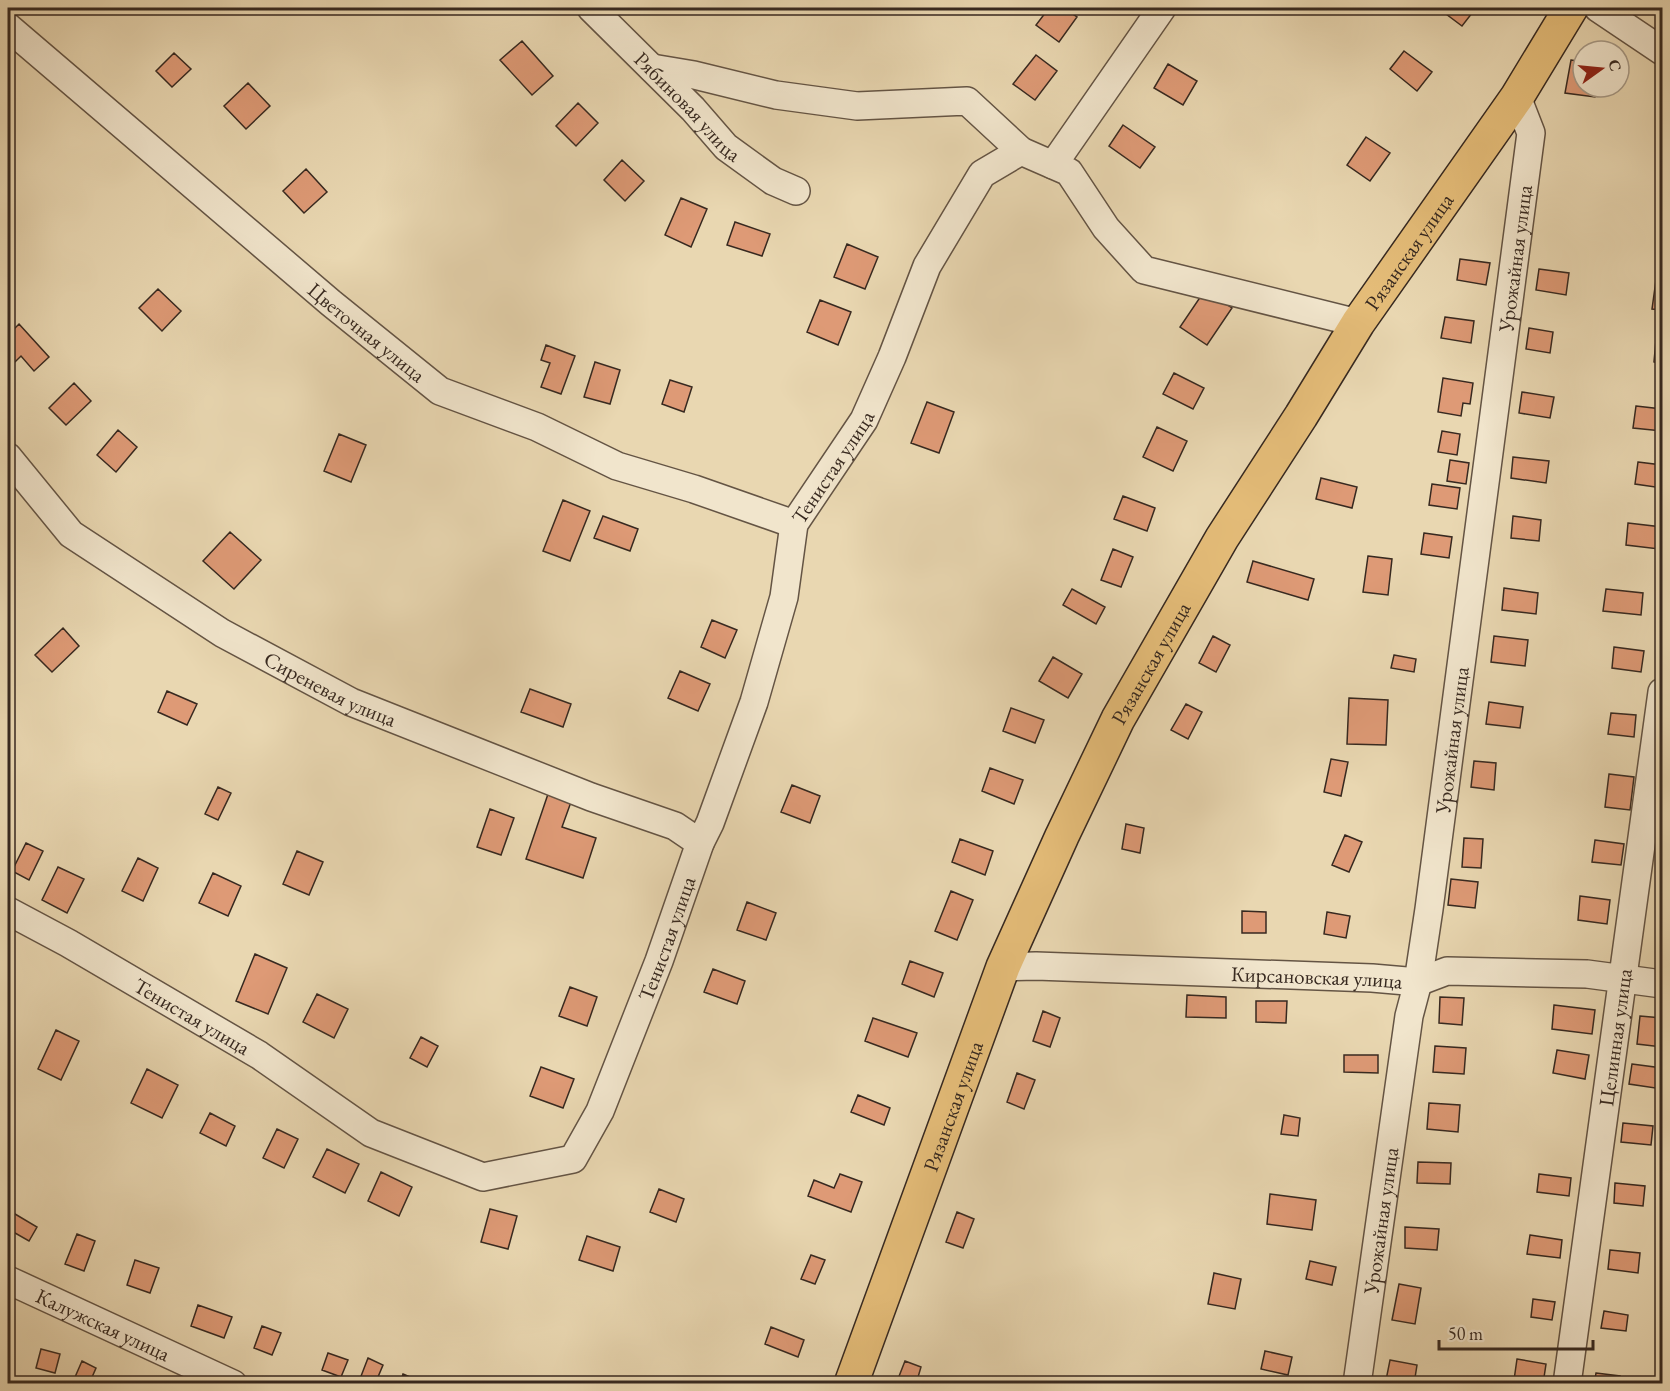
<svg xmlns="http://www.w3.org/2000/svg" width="1670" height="1391" viewBox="0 0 1670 1391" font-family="'EB Garamond',serif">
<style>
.building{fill:#de9a76;stroke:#372920;stroke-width:1.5}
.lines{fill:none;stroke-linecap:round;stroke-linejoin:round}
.minor-casing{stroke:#645444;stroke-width:30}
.major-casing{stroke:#372920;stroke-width:36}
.minor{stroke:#f1e5cc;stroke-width:27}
.major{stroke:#e4bc78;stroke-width:33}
.labels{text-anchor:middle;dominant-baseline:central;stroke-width:4.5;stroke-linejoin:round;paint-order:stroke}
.street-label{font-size:21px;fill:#372920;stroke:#f1e5cc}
</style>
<rect width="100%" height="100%" fill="#e9d7b1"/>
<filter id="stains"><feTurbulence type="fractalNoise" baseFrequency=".00333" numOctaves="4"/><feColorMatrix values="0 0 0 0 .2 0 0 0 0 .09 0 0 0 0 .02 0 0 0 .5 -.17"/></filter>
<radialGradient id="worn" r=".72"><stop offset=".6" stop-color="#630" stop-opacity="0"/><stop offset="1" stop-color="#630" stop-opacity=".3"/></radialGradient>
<path class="building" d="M 1049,8 L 1064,8 L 1077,17 L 1059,42 L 1036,25 Z
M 1438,8 L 1476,8 L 1462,26 Z
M 522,41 L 553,76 L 532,95 L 500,60 Z
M 1404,51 L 1432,72 L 1417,91 L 1390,69 Z
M 174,53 L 191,69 L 172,87 L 156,71 Z
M 1036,55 L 1057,71 L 1035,100 L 1013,84 Z
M 1571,60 L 1583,62 L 1583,87 L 1597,87 L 1595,97 L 1565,93 Z
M 1168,64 L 1197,81 L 1183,105 L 1154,88 Z
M 248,83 L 270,106 L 246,129 L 224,106 Z
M 578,103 L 598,123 L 576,146 L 556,126 Z
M 1123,125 L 1155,147 L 1140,168 L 1109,146 Z
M 1366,137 L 1390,153 L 1370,181 L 1347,165 Z
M 622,160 L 644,181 L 625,201 L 604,180 Z
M 306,169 L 327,192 L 304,213 L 283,191 Z
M 681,198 L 707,209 L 691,247 L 665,235 Z
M 735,222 L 770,234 L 762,256 L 727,245 Z
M 847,244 L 878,257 L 865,289 L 834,277 Z
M 1460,259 L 1490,263 L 1486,285 L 1457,280 Z
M 1539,269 L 1569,273 L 1566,295 L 1536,290 Z
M 1656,280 L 1662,281 L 1662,310 L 1652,309 Z
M 158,289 L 181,311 L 162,331 L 139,308 Z
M 1205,290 L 1232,308 L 1207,345 L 1180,327 Z
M 820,300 L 851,312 L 838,345 L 807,332 Z
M 1445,317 L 1474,321 L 1471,343 L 1441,338 Z
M 19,324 L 49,357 L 34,371 L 21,356 L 15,362 L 8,354 L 8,335 Z
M 1529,328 L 1553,332 L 1550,353 L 1526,349 Z
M 1656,340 L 1662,341 L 1662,364 L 1654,362 Z
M 546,345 L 575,356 L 561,394 L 541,387 L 550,363 L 541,360 Z
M 595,362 L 620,370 L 610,404 L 584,397 Z
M 1174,373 L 1204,388 L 1193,409 L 1163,394 Z
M 1443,378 L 1473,383 L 1470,404 L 1463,403 L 1461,416 L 1438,412 Z
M 670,380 L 692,387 L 684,412 L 662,404 Z
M 74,383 L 91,401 L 66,425 L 49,408 Z
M 1522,392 L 1554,397 L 1550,418 L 1519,413 Z
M 927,402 L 954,412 L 939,453 L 911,443 Z
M 1636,406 L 1662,409 L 1662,431 L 1633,428 Z
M 1157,427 L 1187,441 L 1173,471 L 1143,457 Z
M 118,430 L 137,447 L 116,472 L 97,455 Z
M 1442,431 L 1460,434 L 1457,455 L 1438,452 Z
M 339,434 L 366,445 L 351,482 L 324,471 Z
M 1513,457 L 1549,461 L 1546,483 L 1511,478 Z
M 1450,460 L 1469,463 L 1466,484 L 1447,481 Z
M 1638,462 L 1662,465 L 1662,488 L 1635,484 Z
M 1321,478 L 1357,487 L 1352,508 L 1316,499 Z
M 1432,484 L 1460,488 L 1457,509 L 1429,505 Z
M 1123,496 L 1155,508 L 1147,531 L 1114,519 Z
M 563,500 L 590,511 L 570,561 L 543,551 Z
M 603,516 L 638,529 L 630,551 L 594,538 Z
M 1513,516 L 1541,520 L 1539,541 L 1511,538 Z
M 1628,523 L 1662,527 L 1659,549 L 1626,545 Z
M 230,532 L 261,560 L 234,589 L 203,561 Z
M 1424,533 L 1452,537 L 1449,558 L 1421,554 Z
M 1113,549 L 1133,557 L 1121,587 L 1101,580 Z
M 1368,556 L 1392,559 L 1388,595 L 1363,592 Z
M 1253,561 L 1314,579 L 1308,600 L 1247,582 Z
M 1504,588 L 1538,593 L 1536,614 L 1502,610 Z
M 1072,589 L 1105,607 L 1096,624 L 1063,605 Z
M 1606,589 L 1643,593 L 1641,615 L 1603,611 Z
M 712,620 L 737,630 L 725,658 L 701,647 Z
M 63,628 L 79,646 L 52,672 L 35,655 Z
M 1213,636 L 1230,645 L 1216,672 L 1199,663 Z
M 1494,636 L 1528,640 L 1525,666 L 1491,662 Z
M 1614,647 L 1644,651 L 1641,672 L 1612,668 Z
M 1394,655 L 1416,659 L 1414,672 L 1391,668 Z
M 1053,657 L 1082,674 L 1068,698 L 1039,681 Z
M 680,671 L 710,684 L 698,711 L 668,698 Z
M 530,689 L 571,704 L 563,727 L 521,712 Z
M 167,691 L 197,704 L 187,725 L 158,712 Z
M 1349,698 L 1388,700 L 1386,745 L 1347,744 Z
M 1489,702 L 1523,707 L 1520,728 L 1486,724 Z
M 1186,704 L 1202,712 L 1188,739 L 1171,730 Z
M 1011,708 L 1044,720 L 1035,743 L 1003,731 Z
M 1611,713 L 1636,715 L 1634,737 L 1608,734 Z
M 1331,759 L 1348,762 L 1341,796 L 1324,792 Z
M 1474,761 L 1496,763 L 1494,790 L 1471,787 Z
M 990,768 L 1023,780 L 1014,804 L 982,791 Z
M 1609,774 L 1634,777 L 1630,810 L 1605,807 Z
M 792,785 L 820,796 L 810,823 L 781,812 Z
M 218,787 L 231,793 L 218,820 L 205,814 Z
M 548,794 L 571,802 L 562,827 L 596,838 L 583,878 L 526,859 Z
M 490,809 L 514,818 L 501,855 L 477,847 Z
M 1126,824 L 1144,828 L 1140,853 L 1122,849 Z
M 1345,835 L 1362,842 L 1349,872 L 1332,865 Z
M 1464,838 L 1483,839 L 1481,868 L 1462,867 Z
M 960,839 L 993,851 L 985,875 L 952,862 Z
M 1595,840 L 1624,844 L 1621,865 L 1592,862 Z
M 26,843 L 43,851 L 29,880 L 12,871 Z
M 297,851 L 323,862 L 309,895 L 283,884 Z
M 138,858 L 158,868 L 143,901 L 122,891 Z
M 58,867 L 84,879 L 67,913 L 42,900 Z
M 213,873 L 241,886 L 228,916 L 199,903 Z
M 1451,879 L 1478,882 L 1475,908 L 1448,905 Z
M 951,891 L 973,900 L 957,940 L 935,931 Z
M 1580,896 L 1610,900 L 1607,924 L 1578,920 Z
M 747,902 L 776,913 L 766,940 L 737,930 Z
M 1658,907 L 1662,907 L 1662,928 L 1656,927 Z
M 1242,911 L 1266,912 L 1266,933 L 1242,933 Z
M 1327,912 L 1350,916 L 1346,938 L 1324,934 Z
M 255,954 L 287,968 L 268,1014 L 236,1001 Z
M 910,961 L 943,973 L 934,997 L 902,984 Z
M 713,969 L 745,981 L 737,1004 L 704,992 Z
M 570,987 L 597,997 L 587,1026 L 559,1016 Z
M 317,994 L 348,1009 L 334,1038 L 303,1022 Z
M 1187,995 L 1226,997 L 1226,1018 L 1186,1017 Z
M 1440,997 L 1464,998 L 1462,1025 L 1439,1023 Z
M 1256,1001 L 1287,1001 L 1286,1023 L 1256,1022 Z
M 1554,1005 L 1595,1010 L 1592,1034 L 1552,1029 Z
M 1043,1011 L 1060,1018 L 1050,1047 L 1033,1041 Z
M 1640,1016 L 1662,1018 L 1662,1047 L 1637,1044 Z
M 873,1018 L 917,1033 L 908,1057 L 865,1041 Z
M 56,1030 L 79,1041 L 61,1080 L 38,1069 Z
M 421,1037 L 438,1046 L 427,1067 L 410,1058 Z
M 1435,1046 L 1466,1048 L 1464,1074 L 1433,1072 Z
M 1557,1050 L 1589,1055 L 1585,1079 L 1553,1073 Z
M 1344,1055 L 1378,1055 L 1378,1073 L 1344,1072 Z
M 1632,1064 L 1662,1068 L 1662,1089 L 1629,1084 Z
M 541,1067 L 574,1079 L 563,1108 L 530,1096 Z
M 147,1069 L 178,1085 L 162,1118 L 131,1103 Z
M 1017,1073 L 1035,1080 L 1024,1109 L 1007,1102 Z
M 858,1095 L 890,1108 L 884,1125 L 851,1112 Z
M 1429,1103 L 1460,1105 L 1458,1132 L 1427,1129 Z
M 210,1113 L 235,1126 L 226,1146 L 200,1133 Z
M 1284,1115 L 1300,1118 L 1298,1136 L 1281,1134 Z
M 1623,1123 L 1653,1126 L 1651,1145 L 1621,1142 Z
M 277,1129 L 298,1139 L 284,1168 L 263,1158 Z
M 327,1149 L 359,1164 L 345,1193 L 313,1177 Z
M 1418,1162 L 1451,1163 L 1450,1184 L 1417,1183 Z
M 381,1172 L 412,1187 L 399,1216 L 368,1201 Z
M 840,1174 L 862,1182 L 851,1212 L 808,1196 L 814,1180 L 834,1188 Z
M 1539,1174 L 1571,1178 L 1569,1196 L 1537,1192 Z
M 1615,1183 L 1645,1186 L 1643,1206 L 1614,1203 Z
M 659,1189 L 684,1199 L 676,1222 L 650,1212 Z
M 1270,1194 L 1316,1200 L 1312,1230 L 1267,1224 Z
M 490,1209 L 517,1216 L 508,1249 L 481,1242 Z
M 10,1211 L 37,1227 L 29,1241 L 8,1229 L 8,1216 Z
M 957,1212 L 974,1219 L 963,1248 L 946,1242 Z
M 1405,1227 L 1439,1229 L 1437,1250 L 1405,1248 Z
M 77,1234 L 95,1241 L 84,1271 L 65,1264 Z
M 1530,1235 L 1562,1240 L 1560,1258 L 1527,1254 Z
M 587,1236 L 620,1247 L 613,1271 L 579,1260 Z
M 1610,1250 L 1640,1253 L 1638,1273 L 1608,1269 Z
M 811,1255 L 825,1260 L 815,1284 L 801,1279 Z
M 135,1260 L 159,1268 L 150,1293 L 127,1285 Z
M 1310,1261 L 1336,1267 L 1332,1285 L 1306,1279 Z
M 1214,1273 L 1241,1279 L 1235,1309 L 1208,1304 Z
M 1399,1284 L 1421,1288 L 1415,1324 L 1392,1320 Z
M 1533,1299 L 1555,1302 L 1552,1320 L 1531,1317 Z
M 198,1305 L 232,1317 L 224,1338 L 191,1326 Z
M 1604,1311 L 1628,1315 L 1626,1331 L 1601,1328 Z
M 262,1326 L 281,1333 L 272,1355 L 254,1348 Z
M 771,1327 L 804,1340 L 798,1357 L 765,1344 Z
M 41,1349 L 60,1354 L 55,1373 L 36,1368 Z
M 1265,1351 L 1292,1357 L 1288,1375 L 1261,1369 Z
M 328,1353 L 348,1360 L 341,1377 L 322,1370 Z
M 368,1358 L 383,1365 L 375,1384 L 358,1384 Z
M 1517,1359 L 1546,1364 L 1543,1384 L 1514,1380 Z
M 1390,1360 L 1417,1365 L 1414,1384 L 1386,1380 Z
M 82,1361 L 96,1368 L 89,1384 L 72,1384 Z
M 905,1361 L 921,1367 L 916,1384 L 896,1384 Z
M 1596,1373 L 1620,1376 L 1619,1384 L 1594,1384 Z
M 403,1374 L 417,1380 L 416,1384 L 400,1384 Z"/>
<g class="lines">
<g class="minor-casing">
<g id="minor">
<path id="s1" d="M 591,8 L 693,109 L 726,147 L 773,181 L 796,191"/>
<path d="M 1598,8 L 1662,51"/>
<path id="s2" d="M 8,27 L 331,303 L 440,391 L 537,427 L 617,466 L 694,489 L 794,524"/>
<path d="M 652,68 L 694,75 L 776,95 L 857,106 L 967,101 L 1021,151 L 1069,172 L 1106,228 L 1144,270 L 1358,323"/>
<path d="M 1053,165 L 1162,8"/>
<path id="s3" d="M 8,457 L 71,534 L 222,633 L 351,702 L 591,797 L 675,826 L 700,843"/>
<path id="s4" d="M 8,911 L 68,943 L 259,1055 L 371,1133 L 483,1177 L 573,1159 L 600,1111 L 659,961 L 700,843 L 710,823 L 754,702 L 784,597 L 794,524 L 864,420 L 892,357 L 927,266 L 982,174 L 1021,151"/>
<path id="s5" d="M 1003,967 L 1036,966 L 1372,978 L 1418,982 L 1447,971 L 1587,974 L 1662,984"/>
<path id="s6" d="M 8,1280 L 233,1384"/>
<path id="s7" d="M 1357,1384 L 1409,1016 L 1418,982 L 1429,909 L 1531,133 L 1517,97"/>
<path id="s8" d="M 1567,1384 L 1662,692"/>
</g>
</g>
<g class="major-casing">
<g id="major">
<path id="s9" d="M 851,1384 L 1003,967 L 1062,836 L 1118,719 L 1222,538 L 1301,416 L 1358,323 L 1517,97 L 1571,8"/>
</g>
</g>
<use href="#minor" class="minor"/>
<use href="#major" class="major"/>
</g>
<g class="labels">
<g class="street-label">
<text stroke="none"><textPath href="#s1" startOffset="138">Рябиновая улица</textPath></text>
<text stroke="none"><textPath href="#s9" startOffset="1268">Рязанская улица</textPath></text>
<text stroke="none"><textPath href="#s7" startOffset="1137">Урожайная улица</textPath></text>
<text stroke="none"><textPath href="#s2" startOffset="471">Цветочная улица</textPath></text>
<text stroke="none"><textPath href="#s4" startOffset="1382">Тенистая улица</textPath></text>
<text stroke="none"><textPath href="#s9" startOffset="782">Рязанская улица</textPath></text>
<text stroke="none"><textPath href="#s3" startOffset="402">Сиреневая улица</textPath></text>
<text stroke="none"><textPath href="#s7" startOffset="651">Урожайная улица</textPath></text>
<text stroke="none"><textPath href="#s4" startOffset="878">Тенистая улица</textPath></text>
<text stroke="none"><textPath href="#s5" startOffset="314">Кирсановская улица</textPath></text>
<text stroke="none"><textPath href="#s4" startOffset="212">Тенистая улица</textPath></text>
<text stroke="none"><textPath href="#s8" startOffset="350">Целинная улица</textPath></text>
<text stroke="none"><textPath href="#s9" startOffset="296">Рязанская улица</textPath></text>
<text stroke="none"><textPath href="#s7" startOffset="165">Урожайная улица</textPath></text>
<text stroke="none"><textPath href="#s6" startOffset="105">Калужская улица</textPath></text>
</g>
</g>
<rect width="1670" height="1391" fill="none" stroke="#e9d7b1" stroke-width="30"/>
<rect x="9" y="9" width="1652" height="1373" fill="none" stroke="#372920" stroke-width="3"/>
<rect x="15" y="15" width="1640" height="1361" fill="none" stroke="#372920" stroke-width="1.5"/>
<g transform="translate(1601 69) rotate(75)"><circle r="28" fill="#f1e5cc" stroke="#a79a87" stroke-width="1.5"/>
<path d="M0-4.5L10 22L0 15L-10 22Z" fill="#8f2418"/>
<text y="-9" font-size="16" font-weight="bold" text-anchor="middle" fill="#372920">С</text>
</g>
<path d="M1439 1340v9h154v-9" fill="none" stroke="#372920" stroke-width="3"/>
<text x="1448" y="1340" font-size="18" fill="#372920" stroke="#f1e5cc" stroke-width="4.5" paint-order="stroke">50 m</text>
<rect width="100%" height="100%" filter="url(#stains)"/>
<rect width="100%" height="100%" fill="url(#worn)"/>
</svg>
